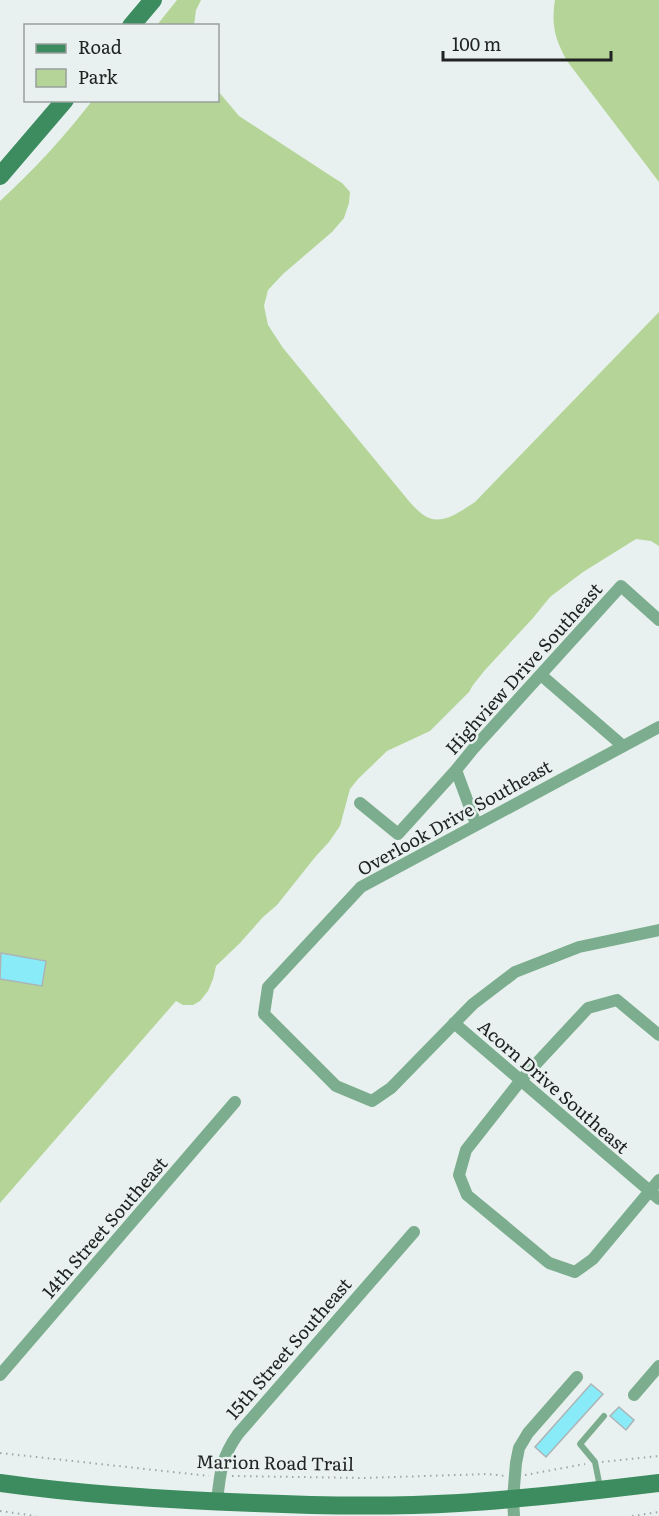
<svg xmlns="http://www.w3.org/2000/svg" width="659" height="1516" viewBox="0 0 659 1516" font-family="Literata,serif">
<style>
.green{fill:#b4d597}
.building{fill:#8aebf8;stroke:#acb4b6;stroke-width:1.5}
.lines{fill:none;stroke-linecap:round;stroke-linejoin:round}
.path{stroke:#9fa6a4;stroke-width:2;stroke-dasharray:1.5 4.5;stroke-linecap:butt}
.lane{stroke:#7cad8e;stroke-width:6}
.street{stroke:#7cad8e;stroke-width:12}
.secondary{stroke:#3d8c60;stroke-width:18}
.labels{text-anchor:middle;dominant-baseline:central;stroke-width:5;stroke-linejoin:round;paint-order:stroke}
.street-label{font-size:18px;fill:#202322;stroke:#e8f1ef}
</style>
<rect width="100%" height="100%" fill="#e8f1ef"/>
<path class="green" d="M 177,0 L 201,0 L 196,10 L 194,25 L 157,25 Z
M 555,0 L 659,0 L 659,182 L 567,61 C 555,39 551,25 555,0 Z
M 218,91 L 239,116 L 334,178 L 342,183 L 350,192 L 349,203 L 344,218 L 332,232 L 283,274 L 268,290 L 264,306 L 268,325 L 283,348 L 408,500 C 412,505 417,510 422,514 C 440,528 459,512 475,502 L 659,312 L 659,546 L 651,541 L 636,539 L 583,572 L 550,597 L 533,618 L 485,670 L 473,685 L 469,692 L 430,731 L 387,751 L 358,779 L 350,789 L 340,826 L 329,842 L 316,856 L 277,905 L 263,917 L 240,943 L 216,966 L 213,979 L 208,991 L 200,1001 L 193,1005 L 183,1005 L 176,1001 L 0,1203 L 0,201 C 34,170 64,137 92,101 L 218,100 Z"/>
<path class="building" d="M 1,953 L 46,961 L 42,986 L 0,979 Z
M 591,1384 L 603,1394 L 546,1457 L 535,1447 Z
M 619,1407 L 634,1420 L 626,1430 L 610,1416 Z"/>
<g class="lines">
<path class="path" d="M 0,1453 L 209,1476
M 602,1462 L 659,1456
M 525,1475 L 585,1464
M 232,1476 L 363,1478 L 488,1474 L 505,1476
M 0,1511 L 36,1516
M 632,1516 L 659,1512"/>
<path class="lane" d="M 600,1487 L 595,1462 L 580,1444 L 604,1416"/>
<path class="street" d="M 541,675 L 623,746
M 659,727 L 361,887 L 268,987 L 264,1014 L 336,1086 L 372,1101 L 391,1088 L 473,1004 L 515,972 L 579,947 L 659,930
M 360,803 L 398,834 L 456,770
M 476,824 L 456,770 L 473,749 L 621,586 L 659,620
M 454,1023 L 659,1199
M 659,1035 L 617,1000 L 588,1008 L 521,1080 L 466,1150 L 459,1175 L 467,1195 L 549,1263 L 575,1272 L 593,1259 L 659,1180
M 0,1375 L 235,1102
M 634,1395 L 659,1366
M 217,1502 C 220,1473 221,1458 238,1434 L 414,1232
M 514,1516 L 513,1499 L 516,1463 L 519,1448 L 528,1433 L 577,1377"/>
<path class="secondary" d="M 131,26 L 153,0
M 0,176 L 65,100
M 0,1483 C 84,1495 169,1500 254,1503 C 323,1506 391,1507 459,1503 C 526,1499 593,1491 659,1483"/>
</g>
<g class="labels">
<g class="street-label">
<text transform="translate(523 668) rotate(-48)">Highview Drive Southeast</text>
<text transform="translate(454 817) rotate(-29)">Overlook Drive Southeast</text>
<text transform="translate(554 1086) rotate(41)">Acorn Drive Southeast</text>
<text transform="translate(104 1227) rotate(-49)">14th Street Southeast</text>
<text transform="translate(288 1348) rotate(-49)">15th Street Southeast</text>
<text transform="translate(275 1462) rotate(1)">Marion Road Trail</text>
</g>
</g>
<rect x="24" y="24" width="195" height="78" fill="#e8f1ef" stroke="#989f9d" stroke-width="1.5"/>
<rect x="36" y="44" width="30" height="9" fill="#3d8c60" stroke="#989f9d" stroke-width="1.5"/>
<text x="78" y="54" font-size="18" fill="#202322">Road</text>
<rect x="36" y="69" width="30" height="18" fill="#b4d597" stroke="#989f9d" stroke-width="1.5"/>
<text x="78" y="84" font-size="18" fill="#202322">Park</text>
<path d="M443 51v9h168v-9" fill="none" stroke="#202322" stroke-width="3"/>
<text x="452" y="51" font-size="18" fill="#202322" stroke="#e8f1ef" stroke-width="4.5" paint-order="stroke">100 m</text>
</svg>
